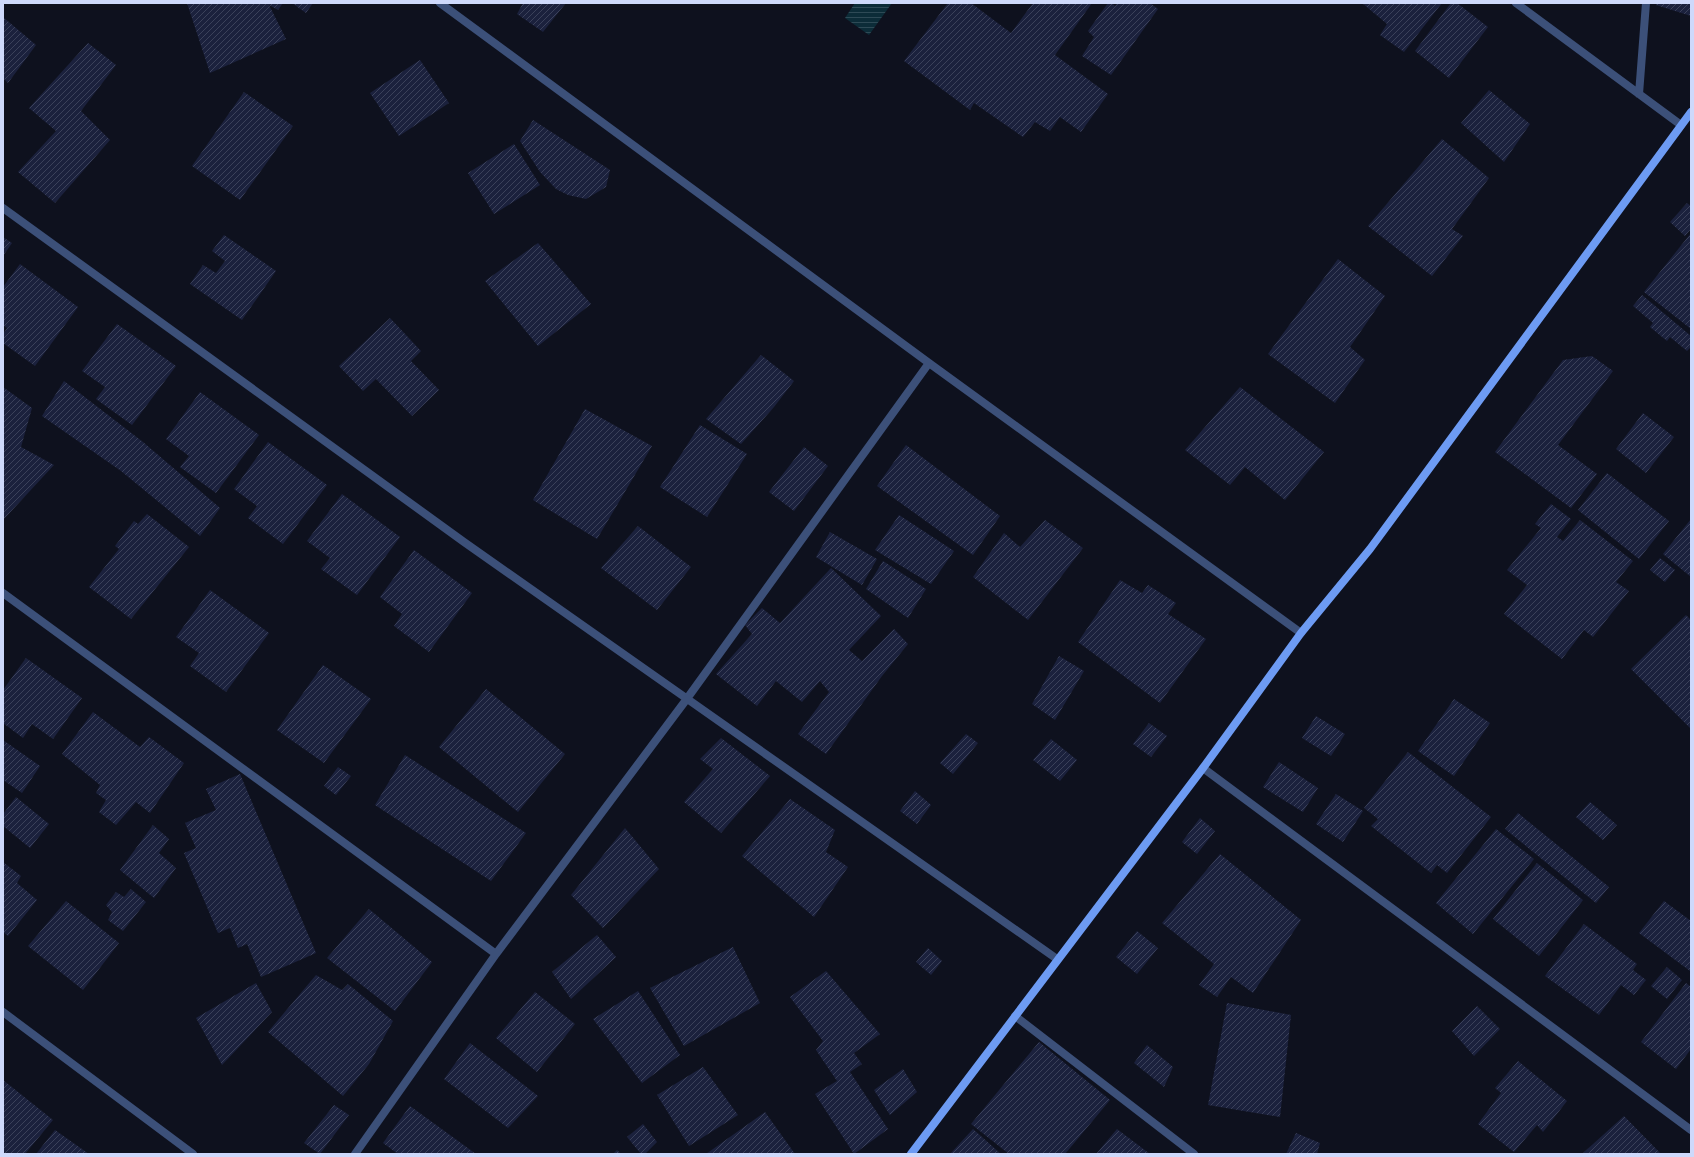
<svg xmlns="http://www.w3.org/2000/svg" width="1694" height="1157" viewBox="0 0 1694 1157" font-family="Figtree,sans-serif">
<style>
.water{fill:url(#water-rules)}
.building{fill:url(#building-hatch)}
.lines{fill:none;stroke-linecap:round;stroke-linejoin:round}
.street{stroke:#3c5079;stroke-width:8}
.secondary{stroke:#6d9bf3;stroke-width:8}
</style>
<defs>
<pattern id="water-rules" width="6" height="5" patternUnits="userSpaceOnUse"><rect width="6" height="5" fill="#0c2c38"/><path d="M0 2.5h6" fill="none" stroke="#2e4a56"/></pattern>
<pattern id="building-hatch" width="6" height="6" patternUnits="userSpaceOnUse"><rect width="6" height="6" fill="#1b213d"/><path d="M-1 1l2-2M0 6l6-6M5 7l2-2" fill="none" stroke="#3b415a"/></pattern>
</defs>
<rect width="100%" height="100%" fill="#0e111e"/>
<path class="water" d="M 855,3 L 892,3 L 869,35 L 845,18 Z"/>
<path class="building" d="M 187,3 L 283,3 L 278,10 L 269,5 L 286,39 L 210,73 Z
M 292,3 L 313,3 L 306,13 Z
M 523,3 L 566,3 L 543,32 L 517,14 Z
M 948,3 L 971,3 L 1011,33 L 1033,3 L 1092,3 L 1055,55 L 1108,94 L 1081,132 L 1060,117 L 1050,131 L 1035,122 L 1023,137 L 974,103 L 970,110 L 904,61 Z
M 1108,3 L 1112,3 L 1115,6 L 1117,3 L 1150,3 L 1158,9 L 1111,75 L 1082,56 L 1094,37 L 1088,31 Z
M 1362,3 L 1442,3 L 1404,52 L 1380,35 L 1387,24 Z
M 1451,3 L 1457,3 L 1488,27 L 1449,78 L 1415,51 Z
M 1656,3 L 1691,3 L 1691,16 L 1656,5 Z
M 3,17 L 36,45 L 8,83 L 3,78 Z
M 88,43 L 116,65 L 81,111 L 110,140 L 55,203 L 18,172 L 56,131 L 29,108 Z
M 420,60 L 449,103 L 399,136 L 370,93 Z
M 1489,90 L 1530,124 L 1504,162 L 1461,123 Z
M 244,92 L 293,126 L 240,200 L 192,166 Z
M 533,120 L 610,170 L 606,187 L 586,199 L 568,195 L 556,189 L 540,172 L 520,141 Z
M 1442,139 L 1489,178 L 1452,229 L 1463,236 L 1432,276 L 1368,226 Z
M 514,144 L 540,185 L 494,214 L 468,173 Z
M 1687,203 L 1691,206 L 1691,229 L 1685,236 L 1670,222 Z
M 1691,233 L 1691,329 L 1644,292 Z
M 224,235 L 276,271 L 242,320 L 190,284 L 203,265 L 216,273 L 225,261 L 212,251 Z
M 3,237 L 12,243 L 3,256 Z
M 538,243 L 591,304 L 538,346 L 485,281 Z
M 1338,259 L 1385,296 L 1350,347 L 1365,360 L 1335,403 L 1268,354 Z
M 20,264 L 78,307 L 35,366 L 3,343 L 3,334 L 7,328 L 3,325 L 3,287 Z
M 1642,295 L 1691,336 L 1691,347 L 1687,351 L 1670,337 L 1667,341 L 1650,327 L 1653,323 L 1633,306 Z
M 390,318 L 421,351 L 411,361 L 439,390 L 412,416 L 376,379 L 363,391 L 339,366 Z
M 117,324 L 176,366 L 132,425 L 96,399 L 105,387 L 82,371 Z
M 761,355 L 794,381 L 774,407 L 741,444 L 706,419 Z
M 1592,356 L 1613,371 L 1558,445 L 1597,474 L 1571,508 L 1495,452 L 1563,360 Z
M 64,381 L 143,442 L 220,508 L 200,536 L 121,471 L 42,416 Z
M 3,387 L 32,408 L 21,447 L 54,465 L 3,520 Z
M 1240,387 L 1324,452 L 1285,500 L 1245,467 L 1230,485 L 1185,450 Z
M 200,392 L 259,435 L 216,493 L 180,467 L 189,456 L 166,439 Z
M 585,409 L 652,446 L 597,539 L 533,500 Z
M 1643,413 L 1674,437 L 1646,473 L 1616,449 Z
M 700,425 L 747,454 L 707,517 L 660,487 Z
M 268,442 L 327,485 L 283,544 L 248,518 L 257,506 L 234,489 Z
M 906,445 L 1000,516 L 973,555 L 877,486 Z
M 804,447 L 828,466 L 794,511 L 769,492 Z
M 1607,473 L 1669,521 L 1639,559 L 1578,510 Z
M 342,494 L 400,537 L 357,595 L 321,569 L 330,558 L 307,541 Z
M 1551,504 L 1571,519 L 1557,537 L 1563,541 L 1580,520 L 1633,561 L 1616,582 L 1629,591 L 1593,637 L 1584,630 L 1562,659 L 1504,614 L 1527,585 L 1507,570 L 1541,528 L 1535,524 Z
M 147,514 L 189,547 L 131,619 L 89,587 L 119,549 L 115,546 L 134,521 L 138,524 Z
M 899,515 L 954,551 L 931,584 L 875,550 Z
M 1691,519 L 1691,577 L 1663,554 Z
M 1045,520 L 1083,548 L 1028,620 L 973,577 L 1004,533 L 1020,547 Z
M 638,526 L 691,567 L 657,610 L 601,568 Z
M 830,532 L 877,559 L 862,585 L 816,557 Z
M 414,550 L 472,593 L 429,652 L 394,626 L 402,614 L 380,597 Z
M 1660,558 L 1675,570 L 1665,582 L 1650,570 Z
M 883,561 L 926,589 L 908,618 L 866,589 Z
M 831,568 L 881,616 L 849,650 L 862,661 L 894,629 L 908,644 L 882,676 L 826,754 L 798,734 L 829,692 L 820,681 L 802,702 L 776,681 L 757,706 L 716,674 L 752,634 L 745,625 L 762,608 L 780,623 Z
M 1120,580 L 1142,593 L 1148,585 L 1176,603 L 1168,614 L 1206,639 L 1160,703 L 1078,642 Z
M 210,590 L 269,633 L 226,692 L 190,666 L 199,653 L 176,637 Z
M 1686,615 L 1691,620 L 1691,729 L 1631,669 Z
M 1059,656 L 1084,671 L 1055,720 L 1032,704 Z
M 26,658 L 82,698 L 53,739 L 32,724 L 23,738 L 3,723 L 3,690 Z
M 323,665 L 371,699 L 324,763 L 277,730 Z
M 486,689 L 565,754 L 518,812 L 439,747 Z
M 1454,699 L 1490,723 L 1454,776 L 1418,751 Z
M 93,712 L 140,747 L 149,737 L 184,763 L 150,813 L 136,802 L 116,825 L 99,812 L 106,800 L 96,793 L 100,785 L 62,754 Z
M 1316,716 L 1345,734 L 1331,756 L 1302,738 Z
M 1149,723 L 1167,736 L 1151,757 L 1133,744 Z
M 966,734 L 978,743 L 953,774 L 940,763 Z
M 721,738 L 770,776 L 721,833 L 684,802 L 713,769 L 700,759 Z
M 1051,739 L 1077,760 L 1060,781 L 1033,760 Z
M 3,740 L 40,766 L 22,793 L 3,780 Z
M 1408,752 L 1491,817 L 1447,873 L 1437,865 L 1431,873 L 1371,826 L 1378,819 L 1364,808 Z
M 405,755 L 526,833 L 491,881 L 375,805 Z
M 1279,762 L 1318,788 L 1303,812 L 1263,787 Z
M 338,767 L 351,776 L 336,795 L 324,786 Z
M 240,774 L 316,953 L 261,977 L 247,944 L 238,948 L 230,928 L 218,933 L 184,853 L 196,848 L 185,823 L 216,810 L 206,789 Z
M 915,791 L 931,805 L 917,824 L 900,811 Z
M 1336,794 L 1363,811 L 1343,842 L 1316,824 Z
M 16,797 L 49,824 L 30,848 L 3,826 L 3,814 Z
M 790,799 L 835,830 L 826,852 L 848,867 L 814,917 L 742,856 Z
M 1590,802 L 1617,825 L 1603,840 L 1576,817 Z
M 1518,813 L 1609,887 L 1596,903 L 1505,829 Z
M 1200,818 L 1215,831 L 1197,854 L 1182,842 Z
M 153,825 L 169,839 L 159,853 L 176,868 L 154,898 L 120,870 Z
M 625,828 L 659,869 L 603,928 L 571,895 Z
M 1496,829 L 1534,859 L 1473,934 L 1436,903 Z
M 1220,854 L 1301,920 L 1253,993 L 1231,977 L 1217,997 L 1199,985 L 1214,964 L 1162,923 Z
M 3,862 L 21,876 L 17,883 L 37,900 L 8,936 L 3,932 Z
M 1537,863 L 1583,900 L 1539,956 L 1493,919 Z
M 131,889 L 146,902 L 123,931 L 108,920 L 112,912 L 106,905 L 116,892 L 124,897 Z
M 66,901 L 119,943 L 83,990 L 28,946 Z
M 1664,901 L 1691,921 L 1690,971 L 1639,933 Z
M 369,909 L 432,962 L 395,1011 L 327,958 Z
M 1584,924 L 1637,964 L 1633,970 L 1646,980 L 1634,995 L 1621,985 L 1599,1015 L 1545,976 Z
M 1137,931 L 1158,948 L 1137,974 L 1116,957 Z
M 597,935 L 616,957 L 571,999 L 552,972 Z
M 733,947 L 760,1003 L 684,1046 L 650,988 Z
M 928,948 L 942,961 L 931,975 L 916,962 Z
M 1667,967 L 1682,980 L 1667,999 L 1651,986 Z
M 826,971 L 880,1034 L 854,1053 L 862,1064 L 850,1072 L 888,1129 L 854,1154 L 815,1094 L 837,1081 L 816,1050 L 823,1041 L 790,997 Z
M 316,975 L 342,990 L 348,984 L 393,1021 L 369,1064 L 343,1096 L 268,1032 Z
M 256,983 L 272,1012 L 222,1065 L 196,1018 Z
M 1686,983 L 1691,987 L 1691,1049 L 1676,1069 L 1641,1042 Z
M 638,991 L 680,1055 L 642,1083 L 593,1019 Z
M 535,992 L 575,1024 L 537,1072 L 496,1038 Z
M 1227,1003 L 1291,1015 L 1280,1117 L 1208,1105 Z
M 1477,1006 L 1500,1029 L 1474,1056 L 1452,1031 Z
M 1039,1042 L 1110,1100 L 1065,1154 L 1009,1154 L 971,1124 Z
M 470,1043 L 538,1096 L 508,1128 L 444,1079 Z
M 1147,1045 L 1173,1067 L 1164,1087 L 1134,1063 Z
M 1518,1061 L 1567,1101 L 1543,1132 L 1537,1125 L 1514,1152 L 1478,1124 L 1501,1093 L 1495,1088 Z
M 703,1067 L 738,1115 L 689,1146 L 657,1095 Z
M 903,1069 L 917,1092 L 890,1115 L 874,1090 Z
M 3,1080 L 53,1120 L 25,1154 L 3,1154 Z
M 334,1105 L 349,1115 L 320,1154 L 304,1143 Z
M 410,1106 L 476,1154 L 398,1154 L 383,1143 Z
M 765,1112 L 795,1154 L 706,1154 Z
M 1624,1116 L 1661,1154 L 1582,1154 Z
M 643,1124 L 657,1142 L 645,1154 L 641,1154 L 627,1137 Z
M 973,1129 L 1001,1154 L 950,1154 Z
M 1117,1129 L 1150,1154 L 1096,1154 Z
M 55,1130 L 89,1154 L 36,1154 Z
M 1296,1133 L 1320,1143 L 1317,1154 L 1286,1154 Z
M 617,1150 L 621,1154 L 613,1154 Z"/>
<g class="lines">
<path class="street" d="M 440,3 L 929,363 L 1301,633
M 1516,3 L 1681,125
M 1639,94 L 1646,3
M 3,208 L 464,542 L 1057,959
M 3,593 L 496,954
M 1203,768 L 1691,1130
M 3,1012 L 193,1154
M 1015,1016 L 1194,1154
M 355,1154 L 496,954 L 686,700 L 929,363"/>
<path class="secondary" d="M 911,1154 L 1203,768 L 1301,633 L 1370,549 L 1691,112"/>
</g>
<rect width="1694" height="1157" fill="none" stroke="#ced9fb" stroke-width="8"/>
</svg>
